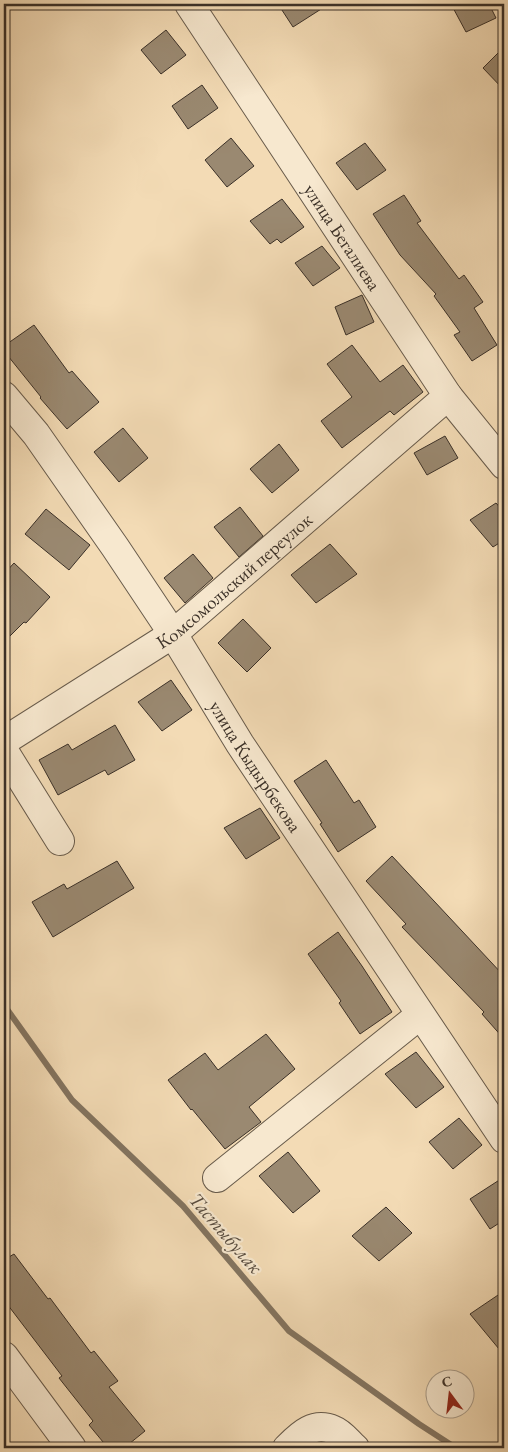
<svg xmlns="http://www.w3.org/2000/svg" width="508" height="1452" viewBox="0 0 508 1452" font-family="'EB Garamond',serif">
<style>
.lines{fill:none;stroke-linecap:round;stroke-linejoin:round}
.stream{stroke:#837460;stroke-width:6}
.building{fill:#9a8971;stroke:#3a3028}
.minor-casing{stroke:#685b4b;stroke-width:30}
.minor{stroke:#f7e8cf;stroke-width:28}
.labels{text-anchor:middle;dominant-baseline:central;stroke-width:4.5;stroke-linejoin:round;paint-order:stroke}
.street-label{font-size:19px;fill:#3a3028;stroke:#f7e8cf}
.water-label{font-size:20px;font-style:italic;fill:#584c3f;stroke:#f7e8cf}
</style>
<rect width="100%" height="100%" fill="#f3dbb5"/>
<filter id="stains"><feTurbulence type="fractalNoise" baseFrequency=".004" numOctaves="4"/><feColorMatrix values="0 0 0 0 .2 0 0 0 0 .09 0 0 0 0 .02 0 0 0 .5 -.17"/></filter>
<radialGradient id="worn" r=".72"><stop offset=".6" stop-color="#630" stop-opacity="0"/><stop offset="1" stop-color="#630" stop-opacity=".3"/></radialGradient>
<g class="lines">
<path class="stream" d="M 4,1005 L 72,1100 L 183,1206 L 289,1331 L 419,1424 L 456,1448"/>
</g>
<path class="building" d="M 278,4 L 329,4 L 293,27 Z
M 451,4 L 489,4 L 496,18 L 466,32 Z
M 166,30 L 186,55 L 161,74 L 141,50 Z
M 504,47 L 504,90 L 483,68 Z
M 202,85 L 218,108 L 188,129 L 172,106 Z
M 231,138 L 254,166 L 227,187 L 205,160 Z
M 365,143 L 386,170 L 357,190 L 336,163 Z
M 404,195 L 421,221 L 417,223 L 459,279 L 464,275 L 483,302 L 474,308 L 497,345 L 472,361 L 454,335 L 460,332 L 434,296 L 436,294 L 400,255 L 373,214 Z
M 282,199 L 304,227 L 281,243 L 277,239 L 270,244 L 250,221 Z
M 322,246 L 340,268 L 313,286 L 295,263 Z
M 362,295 L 374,322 L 346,335 L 335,307 Z
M 34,325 L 69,373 L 72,371 L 99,402 L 67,429 L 40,398 L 41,397 L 4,351 L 4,346 Z
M 352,345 L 380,382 L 403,365 L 423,392 L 394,415 L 390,411 L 342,448 L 321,421 L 352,397 L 327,364 Z
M 123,428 L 148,458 L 119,482 L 94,452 Z
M 445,436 L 458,458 L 427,475 L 414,453 Z
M 279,444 L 299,470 L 272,493 L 250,469 Z
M 496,503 L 504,512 L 504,540 L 493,547 L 470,520 Z
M 240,507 L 263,536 L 239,557 L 214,527 Z
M 46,509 L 90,545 L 69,570 L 25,534 Z
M 330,544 L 357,574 L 316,603 L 291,575 Z
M 193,554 L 213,578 L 185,603 L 164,578 Z
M 14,563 L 50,597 L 26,623 L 24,622 L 4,642 L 4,574 Z
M 243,619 L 271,648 L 247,672 L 218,643 Z
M 171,680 L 192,710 L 162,731 L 138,702 Z
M 115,725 L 135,760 L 108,775 L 105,770 L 58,795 L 39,760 L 68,744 L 72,750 Z
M 326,760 L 354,803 L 359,800 L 376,827 L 338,852 L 320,824 L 322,823 L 294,781 Z
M 260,808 L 280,838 L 246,859 L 224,828 Z
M 392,856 L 504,976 L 504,1039 L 482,1014 L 484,1012 L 402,927 L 406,924 L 366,881 Z
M 117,861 L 134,888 L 53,937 L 32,902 L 64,884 L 67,889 Z
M 338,932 L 362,966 L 392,1012 L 360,1034 L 339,1003 L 341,1001 L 308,954 Z
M 266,1034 L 295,1069 L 249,1107 L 261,1122 L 225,1149 L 192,1109 L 191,1110 L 168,1080 L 205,1053 L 218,1070 Z
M 416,1052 L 444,1087 L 416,1108 L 385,1074 Z
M 459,1118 L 482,1145 L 453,1169 L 429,1142 Z
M 288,1152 L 320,1191 L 293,1213 L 259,1176 Z
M 504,1177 L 504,1220 L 490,1229 L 470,1199 Z
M 386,1207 L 412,1233 L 379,1261 L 352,1236 Z
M 14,1254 L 48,1299 L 50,1298 L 91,1353 L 94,1351 L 118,1381 L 109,1387 L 145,1431 L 124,1448 L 108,1448 L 89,1425 L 93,1421 L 59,1378 L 62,1376 L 4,1300 L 4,1260 Z
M 504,1291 L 504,1355 L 470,1314 Z"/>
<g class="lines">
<g class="minor-casing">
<g id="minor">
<path id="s1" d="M 189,4 L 448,396 L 504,465"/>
<path id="s2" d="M 4,396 L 36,434 L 115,547 L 173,634 L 240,744 L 504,1139"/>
<path id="s3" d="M 4,741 L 173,634 L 448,396"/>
<path d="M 4,751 L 60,841"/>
<path d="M 217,1178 L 420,1015"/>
<path d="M 4,1356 L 72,1448"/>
<path d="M 287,1448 C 300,1435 313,1421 334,1430 C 342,1433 349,1443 355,1448"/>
</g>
</g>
<use href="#minor" class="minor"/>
</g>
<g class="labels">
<g class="street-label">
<text stroke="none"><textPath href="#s1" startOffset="279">улица Бегалиева</textPath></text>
<text stroke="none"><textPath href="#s3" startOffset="281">Комсомольский переулок</textPath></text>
<text stroke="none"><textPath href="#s2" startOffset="448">улица Кыдырбекова</textPath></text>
</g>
<g class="water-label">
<text transform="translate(226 1233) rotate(49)">Тастыбулак</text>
</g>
</g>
<rect width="508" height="1452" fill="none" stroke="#f3dbb5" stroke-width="20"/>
<rect x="5" y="5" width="498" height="1442" fill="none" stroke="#3a3028" stroke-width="2.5"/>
<rect x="10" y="10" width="488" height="1432" fill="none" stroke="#3a3028"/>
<g transform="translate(450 1394) rotate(345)"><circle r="24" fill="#f7e8cf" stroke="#ab9e8c"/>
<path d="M0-4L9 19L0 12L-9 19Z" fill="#8f2418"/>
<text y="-8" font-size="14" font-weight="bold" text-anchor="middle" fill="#3a3028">С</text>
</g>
<rect width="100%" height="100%" filter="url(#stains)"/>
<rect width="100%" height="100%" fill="url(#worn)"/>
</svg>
